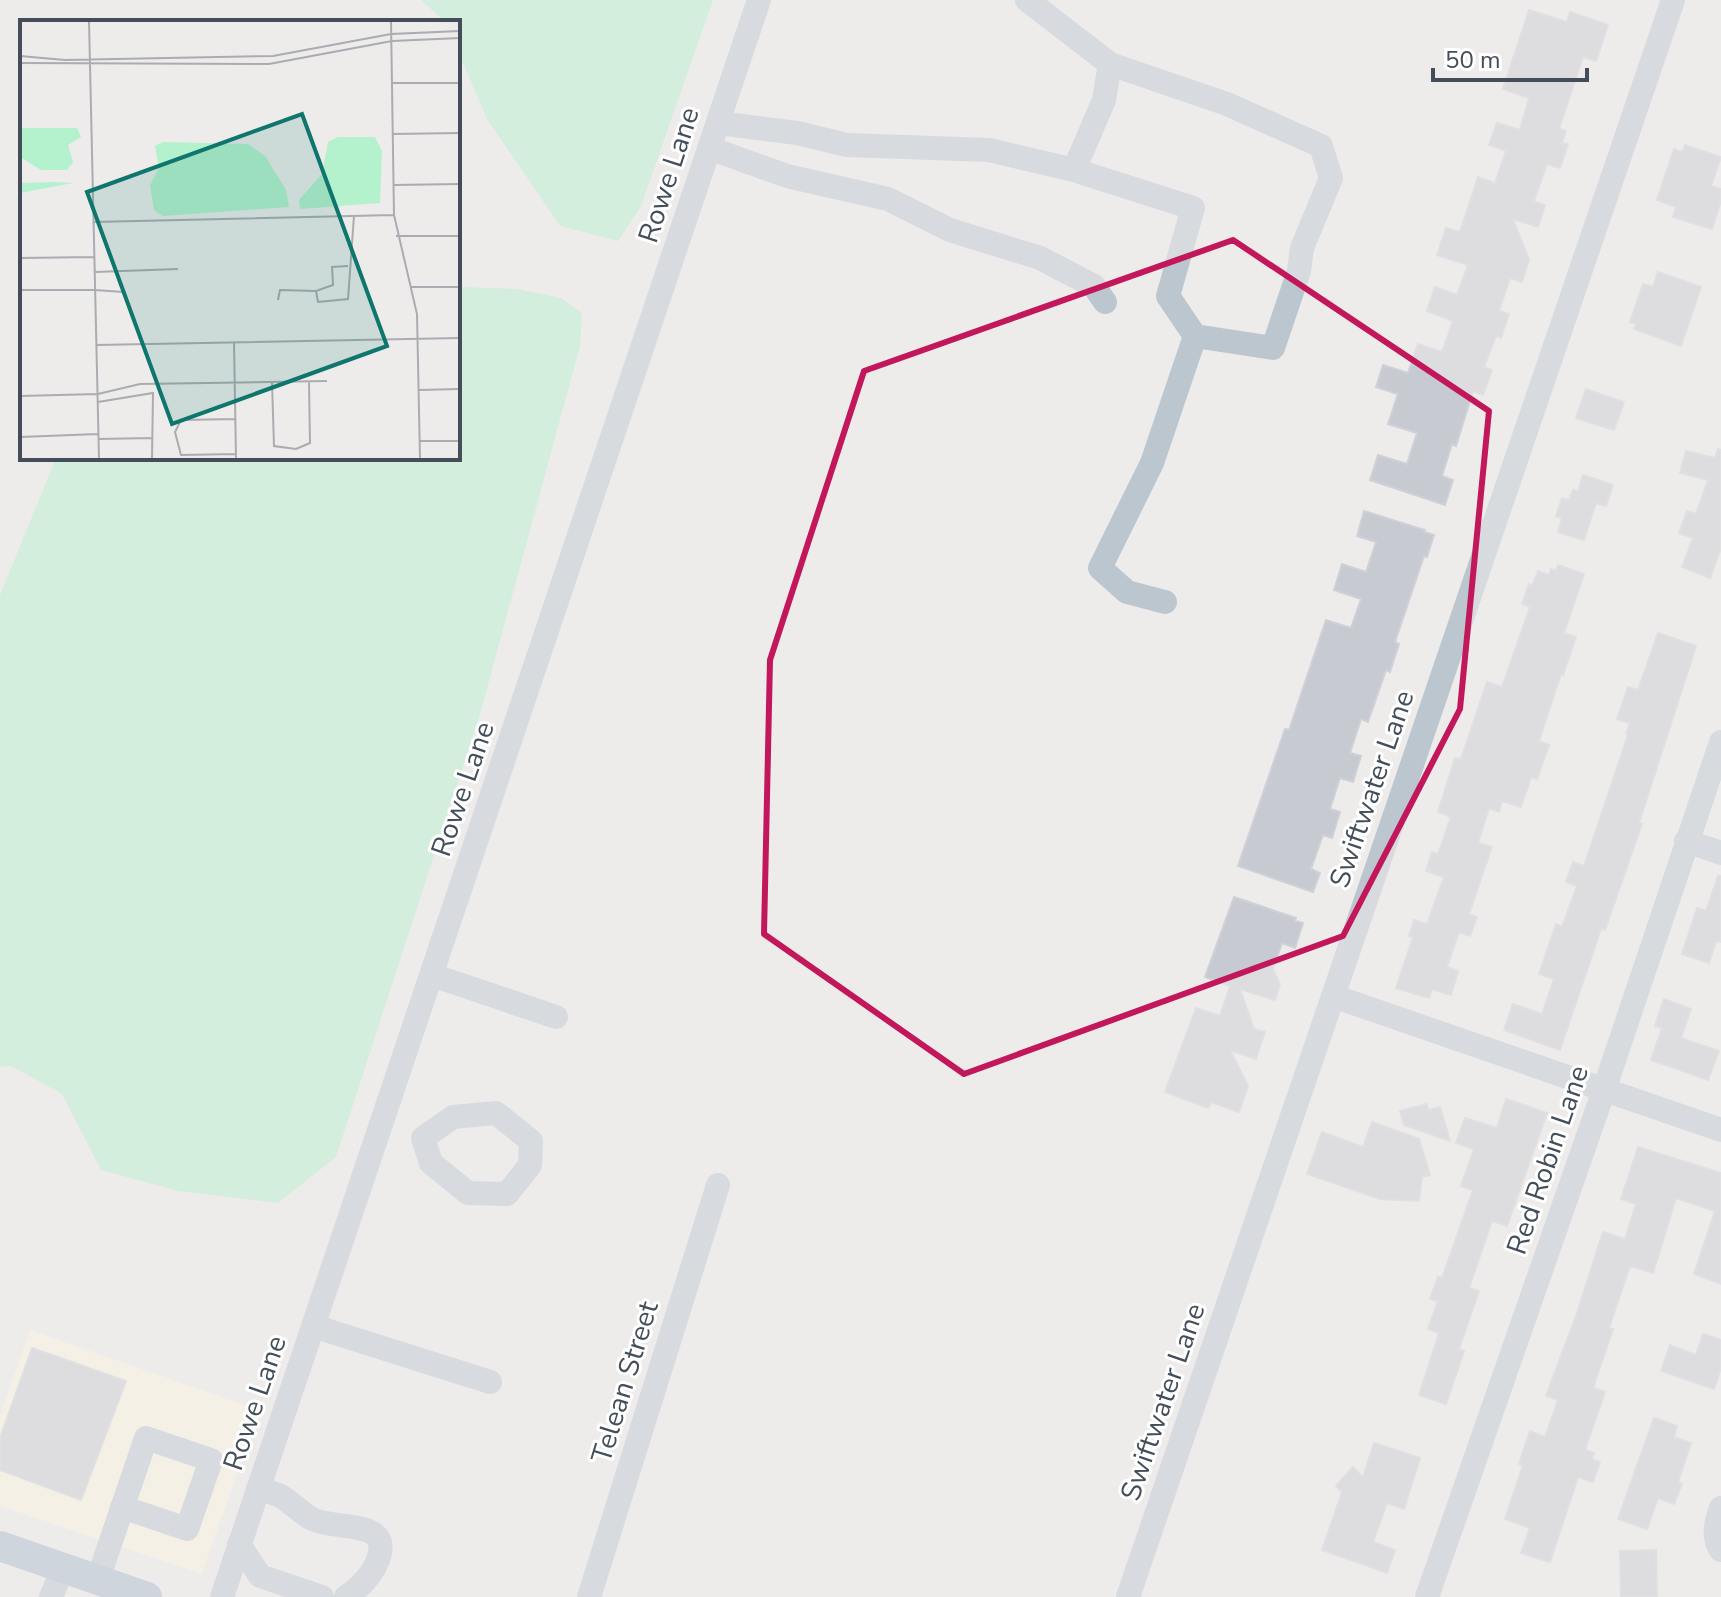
<svg xmlns="http://www.w3.org/2000/svg" width="1721" height="1597" viewBox="0 0 1721 1597" font-family="'Nunito Sans',sans-serif">
<style>
.commercial{fill:#fdf5e1}
.green{fill:#b4f1cd}
.building{fill:#c7cad1;stroke:#ced1d8;stroke-width:2}
.lines{fill:none;stroke-linecap:round;stroke-linejoin:round}
.minor{stroke:#bbc6cf;stroke-width:24}
.major{stroke:#a8bacd;stroke-width:30}
.marked{fill:none;stroke:#c2185b;stroke-width:6;stroke-linejoin:round}
.labels{text-anchor:middle;dominant-baseline:central;stroke-width:6;stroke-linejoin:round;paint-order:stroke}
.street-label{font-size:28px;fill:#434e5a;stroke:#fff}
.inset-road{fill:none;stroke:#aaacb1;stroke-width:2}
.view{fill:#0f766e;fill-opacity:0.15;stroke:#0f766e;stroke-width:4}
.inset-edge{fill:none;stroke:#434e5a;stroke-width:4}
</style>
<rect width="100%" height="100%" fill="#eeebeb"/>
<path class="commercial" d="M 30,1330 L 259,1410 L 202,1574 L 0,1506 L 0,1416 Z"/>
<path class="green" d="M 421,0 L 713,0 L 641,206 L 618,241 L 560,226 L 487,119 L 458,52 L 458,22 L 445,22 Z
M 463,287 L 517,289 L 561,298 L 582,313 L 580,346 L 480,714 L 336,1157 L 278,1203 L 178,1191 L 101,1170 L 62,1094 L 11,1066 L 0,1067 L 0,595 L 56,458 L 458,458 L 458,289 Z"/>
<path class="building" d="M 1529,10 L 1567,22 L 1570,12 L 1608,25 L 1596,61 L 1583,57 L 1559,129 L 1566,131 L 1562,143 L 1568,144 L 1560,168 L 1547,164 L 1534,201 L 1545,205 L 1538,227 L 1513,219 L 1529,260 L 1522,282 L 1510,278 L 1499,311 L 1509,314 L 1501,338 L 1496,336 L 1484,367 L 1492,370 L 1483,395 L 1473,391 L 1456,446 L 1452,444 L 1442,476 L 1453,480 L 1445,505 L 1370,480 L 1378,455 L 1407,464 L 1417,433 L 1388,424 L 1398,394 L 1376,387 L 1383,365 L 1408,373 L 1418,344 L 1442,352 L 1453,321 L 1427,311 L 1435,287 L 1457,295 L 1468,265 L 1437,255 L 1446,228 L 1460,232 L 1478,177 L 1495,183 L 1506,151 L 1489,145 L 1497,123 L 1520,130 L 1529,98 L 1503,89 Z
M 1685,145 L 1721,157 L 1711,186 L 1721,189 L 1721,201 L 1712,229 L 1673,217 L 1676,207 L 1657,200 L 1674,149 L 1682,152 Z
M 1658,272 L 1701,287 L 1681,346 L 1634,329 L 1636,324 L 1630,322 L 1643,284 L 1653,287 Z
M 1586,389 L 1624,402 L 1614,430 L 1576,418 Z
M 1718,449 L 1721,450 L 1721,548 L 1710,578 L 1682,567 L 1693,538 L 1679,533 L 1687,511 L 1696,514 L 1708,480 L 1680,473 L 1686,451 L 1715,458 Z
M 1583,475 L 1613,485 L 1606,506 L 1596,503 L 1584,540 L 1558,532 L 1562,518 L 1556,516 L 1562,498 L 1569,500 L 1573,490 L 1578,491 Z
M 1364,511 L 1425,530 L 1424,532 L 1434,535 L 1427,557 L 1424,556 L 1395,642 L 1399,644 L 1390,672 L 1386,670 L 1368,722 L 1361,719 L 1350,753 L 1361,756 L 1353,782 L 1340,778 L 1330,809 L 1340,812 L 1332,838 L 1323,835 L 1311,869 L 1320,873 L 1313,892 L 1238,866 L 1285,729 L 1289,730 L 1326,620 L 1351,628 L 1361,599 L 1334,590 L 1342,564 L 1366,572 L 1376,542 L 1357,536 Z
M 1558,565 L 1584,574 L 1564,633 L 1576,637 L 1563,675 L 1561,674 L 1539,741 L 1549,745 L 1537,779 L 1531,777 L 1521,807 L 1502,801 L 1499,812 L 1489,808 L 1478,843 L 1492,847 L 1469,914 L 1477,917 L 1470,936 L 1459,932 L 1447,967 L 1458,971 L 1451,995 L 1432,989 L 1429,998 L 1396,988 L 1413,937 L 1409,936 L 1414,920 L 1427,924 L 1444,877 L 1426,871 L 1432,852 L 1438,854 L 1451,817 L 1438,812 L 1455,758 L 1461,759 L 1487,682 L 1502,687 L 1530,607 L 1522,604 L 1529,584 L 1532,586 L 1538,571 L 1549,575 L 1551,569 L 1556,571 Z
M 1658,633 L 1696,646 L 1639,823 L 1642,824 L 1605,930 L 1601,929 L 1560,1050 L 1504,1030 L 1513,1004 L 1542,1014 L 1554,979 L 1539,974 L 1556,924 L 1562,927 L 1577,886 L 1566,882 L 1573,862 L 1584,866 L 1628,735 L 1626,734 L 1630,723 L 1617,719 L 1628,687 L 1638,690 Z
M 1718,876 L 1721,876 L 1721,942 L 1716,941 L 1709,963 L 1682,954 L 1697,908 L 1706,911 Z
M 1234,897 L 1296,918 L 1295,921 L 1303,923 L 1295,948 L 1282,943 L 1273,969 L 1280,984 L 1275,1000 L 1240,989 L 1254,1029 L 1265,1032 L 1256,1059 L 1230,1050 L 1248,1086 L 1239,1112 L 1211,1102 L 1208,1108 L 1165,1092 L 1196,1008 L 1220,1016 L 1230,986 L 1205,977 Z
M 1664,999 L 1691,1009 L 1681,1038 L 1719,1051 L 1708,1080 L 1651,1060 L 1662,1028 L 1655,1026 Z
M 1506,1099 L 1547,1113 L 1507,1226 L 1492,1221 L 1469,1288 L 1479,1291 L 1459,1349 L 1464,1351 L 1446,1404 L 1419,1395 L 1439,1333 L 1428,1329 L 1438,1301 L 1430,1299 L 1438,1277 L 1442,1278 L 1473,1190 L 1461,1186 L 1474,1149 L 1456,1143 L 1465,1118 L 1497,1128 Z
M 1427,1104 L 1428,1110 L 1440,1107 L 1450,1141 L 1404,1125 L 1400,1111 Z
M 1372,1122 L 1419,1139 L 1430,1175 L 1422,1177 L 1419,1201 L 1380,1199 L 1307,1174 L 1322,1132 L 1363,1147 Z
M 1638,1147 L 1721,1173 L 1721,1284 L 1694,1274 L 1715,1211 L 1676,1198 L 1653,1273 L 1630,1266 L 1609,1328 L 1613,1329 L 1593,1388 L 1605,1392 L 1585,1450 L 1594,1453 L 1591,1459 L 1600,1462 L 1593,1482 L 1578,1477 L 1550,1562 L 1521,1553 L 1530,1528 L 1505,1519 L 1523,1465 L 1519,1464 L 1530,1431 L 1545,1437 L 1558,1400 L 1546,1396 L 1576,1316 L 1603,1232 L 1625,1239 L 1636,1204 L 1621,1199 Z
M 1703,1334 L 1721,1340 L 1721,1368 L 1714,1389 L 1661,1371 L 1670,1345 L 1696,1355 Z
M 32,1348 L 126,1381 L 81,1500 L 0,1470 L 0,1438 Z
M 1654,1418 L 1677,1426 L 1674,1437 L 1691,1443 L 1678,1482 L 1682,1484 L 1674,1504 L 1658,1498 L 1647,1529 L 1618,1519 Z
M 1374,1443 L 1420,1458 L 1404,1509 L 1387,1503 L 1373,1542 L 1395,1550 L 1387,1573 L 1322,1550 L 1342,1492 L 1336,1486 L 1353,1467 L 1363,1477 Z
M 1656,1550 L 1657,1597 L 1621,1597 L 1620,1551 Z"/>
<g class="lines">
<path class="minor" d="M 1027,0 L 1110,64 L 1227,104 L 1321,146 L 1331,178 L 1302,248 L 1299,271 L 1273,348 L 1195,336
M 1110,64 L 1104,100 L 1074,170 L 1193,208 L 1168,296 L 1195,336 L 1152,463 L 1100,568 L 1127,592 L 1165,602
M 718,123 L 797,133 L 847,145 L 989,150 L 1074,170
M 709,148 L 787,176 L 888,199 L 950,230 L 1040,258 L 1094,286 L 1105,302
M 1686,841 L 1721,853
M 432,975 L 556,1017
M 1333,996 L 1721,1130
M 496,1113 L 531,1141 L 530,1165 L 507,1194 L 468,1193 L 431,1163 L 423,1138 L 453,1117 Z
M 313,1326 L 490,1382
M 258,1488 C 266,1491 275,1493 282,1497 C 292,1503 301,1513 312,1519 C 337,1531 393,1518 378,1560 C 372,1576 359,1588 346,1597
M 1721,1508 C 1716,1521 1712,1538 1721,1550
M 239,1544 L 260,1576 L 322,1597
M 98,1579 L 146,1438 L 211,1460 L 187,1529 L 122,1507
M 51,1597 L 63,1568
M 222,1597 L 759,0
M 589,1597 L 718,1185
M 1128,1597 L 1673,0
M 1427,1597 L 1604,1090 L 1721,742"/>
<path class="major" d="M 0,1546 L 147,1597"/>
</g>
<path d="M0 0H1721V1597H0ZM 1233,240 L 1489,411 L 1460,709 L 1343,936 L 964,1074 L 764,934 L 770,660 L 864,371 Z" fill="#eeebeb" fill-opacity=".55" fill-rule="evenodd"/>
<path class="marked" d="M 1233,240 L 1489,411 L 1460,709 L 1343,936 L 964,1074 L 764,934 L 770,660 L 864,371 Z"/>
<g class="labels">
<g class="street-label">
<text transform="translate(669 175) rotate(-72)">Rowe Lane</text>
<text transform="translate(463 789) rotate(-71)">Rowe Lane</text>
<text transform="translate(1372 789) rotate(-71)">Swiftwater Lane</text>
<text transform="translate(1548 1160) rotate(-71)">Red Robin Lane</text>
<text transform="translate(625 1382) rotate(-73)">Telean Street</text>
<text transform="translate(1163 1402) rotate(-71)">Swiftwater Lane</text>
<text transform="translate(255 1403) rotate(-71)">Rowe Lane</text>
</g>
</g>
<g transform="translate(20 20)">
<rect width="440" height="440" fill="#eeebeb"/>
<path d="M 0,108 L 57,108 L 61,117 L 48,125 L 53,142 L 47,150 L 21,150 L 0,137 ZM 318,117 L 355,117 L 362,131 L 360,183 L 280,189 L 279,180 L 302,154 L 308,122 ZM 143,122 L 228,124 L 245,136 L 266,170 L 269,187 L 143,196 L 134,190 L 130,165 L 139,148 L 135,126 ZM 0,163 L 35,162 L 53,163 L 0,173 Z" fill="#b4f1cd"/>
<path class="inset-road" d="M 69,1 L 79,439M 371,1 L 374,195 L 397,294 L 400,439M 0,36 L 45,40 L 253,36 L 371,14 L 440,11M 0,43 L 249,44 L 372,21 L 440,18M 372,63 L 440,63M 373,114 L 440,113M 374,165 L 440,164M 74,202 L 374,195M 376,216 L 440,216M 0,238 L 75,237M 75,252 L 158,249M 391,267 L 440,267M 0,270 L 75,270M 75,270 L 103,272M 296,271 L 298,282 L 328,279 L 334,196M 258,280 L 260,270 L 296,271 L 313,265 L 312,247 L 328,246M 214,322 L 216,439M 76,325 L 440,318M 252,362 L 254,426 L 276,429 L 290,423 L 289,362M 399,370 L 440,369M 0,376 L 78,374 L 120,364 L 307,361M 78,382 L 133,373 L 132,439M 215,399 L 161,400 L 155,412 L 161,435 L 216,434M 0,417 L 78,414M 78,419 L 132,418M 400,421 L 440,421"/>
<path class="view" d="M 282,94 L 367,326 L 152,404 L 67,172 Z"/>
<rect width="440" height="440" class="inset-edge"/>
</g>
<path d="M1433 68v12h154v-12" fill="none" stroke="#434e5a" stroke-width="4"/>
<text x="1445" y="68" font-size="24" fill="#434e5a" stroke="#ffffff" stroke-width="6" paint-order="stroke">50 m</text>
</svg>
